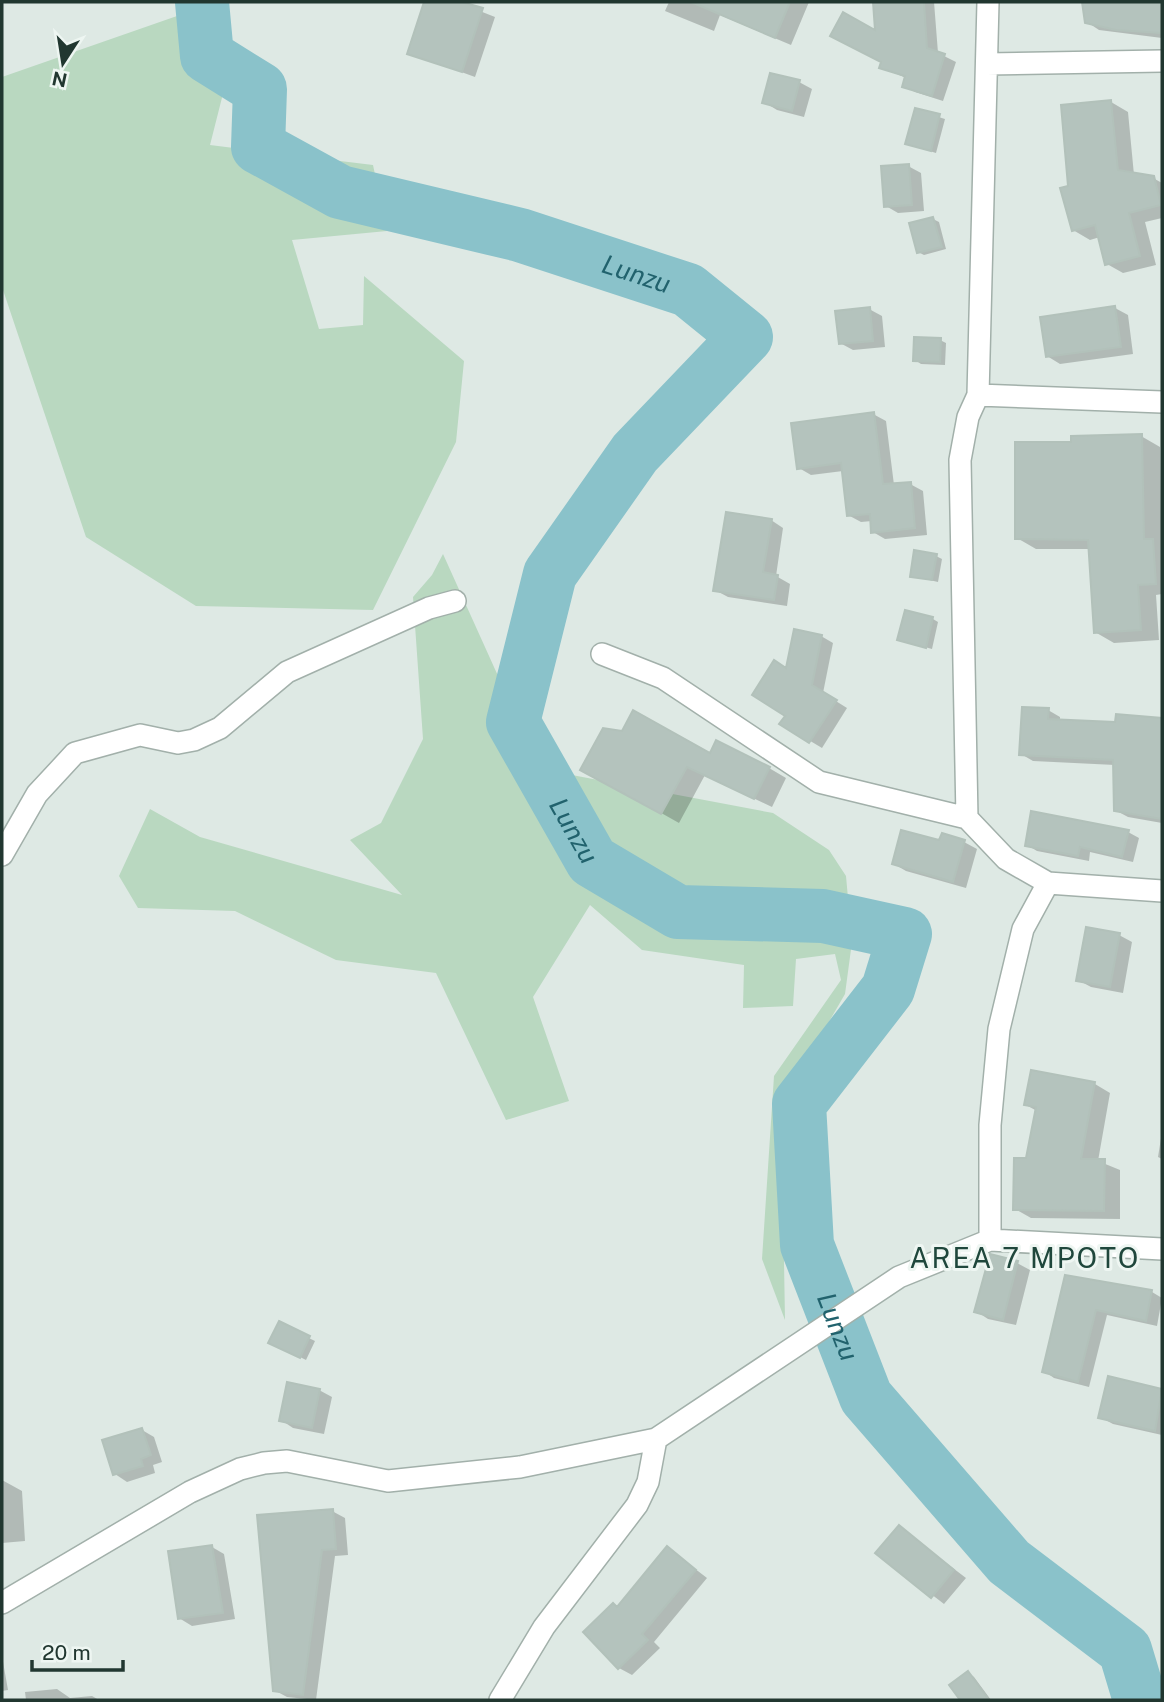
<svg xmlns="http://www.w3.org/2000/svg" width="1164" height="1702" viewBox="0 0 1164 1702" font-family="'Public Sans',sans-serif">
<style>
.green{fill:#b9d8c0}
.shadow{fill:#0003}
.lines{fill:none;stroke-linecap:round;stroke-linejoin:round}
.river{stroke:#8ac2ca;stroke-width:54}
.building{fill:#b4c3bd;stroke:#b2c1ba;stroke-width:2}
.street-casing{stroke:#a2b0aa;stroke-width:24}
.street{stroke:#fff;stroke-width:21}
.labels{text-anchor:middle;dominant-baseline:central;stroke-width:6;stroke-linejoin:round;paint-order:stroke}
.water-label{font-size:26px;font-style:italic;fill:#21626d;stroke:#eef6f2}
.quarter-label{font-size:28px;letter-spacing:2px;fill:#1f473c;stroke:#eef6f2}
</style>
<rect width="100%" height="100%" fill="#dee9e4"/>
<path class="green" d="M 177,16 L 229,70 L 210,145 L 373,165 L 387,231 L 292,240 L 319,329 L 363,325 L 364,276 L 464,361 L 456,442 L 373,610 L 196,606 L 86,537 L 2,287 L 2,77 Z
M 443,554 L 540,769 L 773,813 L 829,850 L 846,876 L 852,942 L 845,994 L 793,1084 L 783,1204 L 785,1320 L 762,1259 L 774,1076 L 841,980 L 835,954 L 796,959 L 793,1006 L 743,1008 L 744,965 L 642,950 L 590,905 L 533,997 L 569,1101 L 506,1120 L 436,973 L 336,960 L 235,911 L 138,908 L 119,876 L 150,809 L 200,837 L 402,895 L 350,840 L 381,823 L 423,739 L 413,597 L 432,575 Z"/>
<path class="shadow" d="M 426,2 L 457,2 L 495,17 L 475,77 L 409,53 Z
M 669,2 L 809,2 L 791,45 L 720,15 L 714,31 L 665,11 Z
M 875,2 L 934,2 L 938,53 L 956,62 L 943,101 L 915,92 L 904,86 L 906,78 L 881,67 Z
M 1084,2 L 1162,2 L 1162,38 L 1099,30 L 1087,22 Z
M 799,82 L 812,89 L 804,117 L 777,110 L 764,102 Z
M 1111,102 L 1128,112 L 1134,175 L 1153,178 L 1162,183 L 1162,218 L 1145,222 L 1156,265 L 1123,273 L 1107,264 L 1100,237 L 1090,240 L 1073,230 L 1070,188 Z
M 916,110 L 945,119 L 936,153 L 907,144 Z
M 908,166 L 921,173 L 924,211 L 898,213 L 886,206 Z
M 933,219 L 939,222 L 946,249 L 924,255 L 918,252 Z
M 1115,308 L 1128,315 L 1133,354 L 1060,364 L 1047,356 Z
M 869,309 L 882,316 L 885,347 L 853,350 L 840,343 Z
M 940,340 L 946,343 L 945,365 L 921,364 L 915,360 Z
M 873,414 L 886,421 L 894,485 L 910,484 L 923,491 L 927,535 L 885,539 L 873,532 L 872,521 L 861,522 L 848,515 L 843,471 L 811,475 L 799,468 Z
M 1141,436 L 1160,447 L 1162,594 L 1156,595 L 1159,640 L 1114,643 L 1095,632 L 1090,549 L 1036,549 L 1017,538 L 1073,444 Z
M 771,520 L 783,528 L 776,576 L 790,584 L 787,606 L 728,597 L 715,590 Z
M 936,556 L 942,559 L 938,582 L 912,576 Z
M 933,619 L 938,622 L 932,649 L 900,640 Z
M 821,636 L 833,643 L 823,693 L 847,708 L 822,748 L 782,724 L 787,715 L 787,670 Z
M 1048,710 L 1060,717 L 1060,721 L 1117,724 L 1118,716 L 1162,720 L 1162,823 L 1128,817 L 1115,810 L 1115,765 L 1033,761 L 1021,754 Z
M 711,755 L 769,768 L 786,778 L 772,807 L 705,775 L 679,823 L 583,769 Z
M 1128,832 L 1139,838 L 1133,862 L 1090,852 L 1089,861 L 1037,851 L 1027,845 Z
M 964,842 L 977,849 L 966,888 L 906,871 L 894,864 L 941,843 Z
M 1119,935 L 1132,942 L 1123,993 L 1091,987 L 1078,980 Z
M 1095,1084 L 1110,1093 L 1098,1161 L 1120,1170 L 1120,1219 L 1031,1218 L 1015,1209 L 1037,1111 L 1026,1105 Z
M 1162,1132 L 1162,1159 L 1158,1157 Z
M 1017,1263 L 1030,1270 L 1016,1325 L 988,1319 L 976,1311 Z
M 1066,1277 L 1152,1292 L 1162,1298 L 1157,1326 L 1107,1315 L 1089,1387 L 1054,1378 L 1044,1371 Z
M 280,1324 L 315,1341 L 306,1360 L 276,1345 Z
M 1109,1378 L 1162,1390 L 1162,1435 L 1113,1424 L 1100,1417 Z
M 319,1390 L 332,1397 L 324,1434 L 293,1428 L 281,1420 Z
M 142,1430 L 154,1437 L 162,1462 L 153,1465 L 155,1473 L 127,1482 L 115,1474 Z
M 2,1480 L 22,1491 L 25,1541 L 2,1543 Z
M 332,1511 L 345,1518 L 348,1555 L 335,1556 L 316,1700 L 287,1697 L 274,1690 Z
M 899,1527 L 966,1578 L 944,1604 L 878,1553 Z
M 212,1547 L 224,1554 L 235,1619 L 192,1626 L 179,1618 Z
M 668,1548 L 707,1578 L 654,1642 L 660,1648 L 632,1675 L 619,1668 Z
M 2,1656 L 8,1690 L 2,1691 Z
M 969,1673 L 974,1677 L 991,1700 L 962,1700 L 952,1685 Z
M 57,1689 L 70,1698 L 92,1696 L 99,1700 L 26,1700 L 25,1692 Z"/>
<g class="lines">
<path class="river" id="s1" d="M 202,2 L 207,56 L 260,89 L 258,147 L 340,192 L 520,235 L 688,290 L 746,337 L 635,453 L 550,574 L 513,722 L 592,861 L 678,912 L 823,916 L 905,934 L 888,989 L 799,1104 L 807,1245 L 866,1397 L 1009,1562 L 1125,1650 L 1140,1700"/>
</g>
<path class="building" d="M 424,2 L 462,2 L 483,8 L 462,72 L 407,54 Z
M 691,2 L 790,2 L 775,38 Z
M 873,2 L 924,2 L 927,48 L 945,54 L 932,96 L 902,87 L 905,76 L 879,68 L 881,62 L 830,36 L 843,12 L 875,30 Z
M 1082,2 L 1162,2 L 1161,33 L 1116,30 L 1085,23 Z
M 770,73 L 800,80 L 792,111 L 762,103 Z
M 1111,100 L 1118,170 L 1154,176 L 1161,205 L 1129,213 L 1140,256 L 1105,265 L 1095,225 L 1072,231 L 1060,188 L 1068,186 L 1061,105 Z
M 915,108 L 940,114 L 931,151 L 905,144 Z
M 909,164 L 912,205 L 884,207 L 881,166 Z
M 933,217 L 942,247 L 917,253 L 909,223 Z
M 1115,306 L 1121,347 L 1046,357 L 1040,317 Z
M 870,307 L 873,341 L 839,344 L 835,311 Z
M 914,337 L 941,338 L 940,362 L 913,361 Z
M 874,412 L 883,484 L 911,482 L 915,528 L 871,533 L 870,514 L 847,516 L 841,463 L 797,469 L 791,423 Z
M 1142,434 L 1144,539 L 1153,539 L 1156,584 L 1138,585 L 1141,630 L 1094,633 L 1088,540 L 1015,539 L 1015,442 L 1071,442 L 1071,436 Z
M 726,512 L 772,519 L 763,572 L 778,575 L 774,600 L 713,591 Z
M 914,550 L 937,554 L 932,580 L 910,577 Z
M 905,610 L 933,617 L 926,648 L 897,640 Z
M 794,629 L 822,635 L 812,685 L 837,700 L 809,743 L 779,724 L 785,716 L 752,695 L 774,660 L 786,668 Z
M 1022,707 L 1049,708 L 1048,719 L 1115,722 L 1116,714 L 1162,718 L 1162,819 L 1114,811 L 1113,760 L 1019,755 Z
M 633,710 L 710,753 L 716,740 L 770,767 L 754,799 L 687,767 L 661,814 L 580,770 L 603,728 L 622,731 Z
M 1031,811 L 1129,830 L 1122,857 L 1080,847 L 1078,856 L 1025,846 Z
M 901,830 L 939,840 L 942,833 L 965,840 L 953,882 L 892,864 Z
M 1086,927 L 1120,933 L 1110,987 L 1076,981 Z
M 1031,1070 L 1095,1082 L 1081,1159 L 1105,1159 L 1104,1211 L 1013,1210 L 1014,1158 L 1026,1158 L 1036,1107 L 1024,1105 Z
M 990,1254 L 1018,1261 L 1003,1320 L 974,1312 Z
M 1065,1275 L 1152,1290 L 1146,1321 L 1096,1310 L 1078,1382 L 1042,1372 Z
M 279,1321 L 310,1336 L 300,1358 L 268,1343 Z
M 1108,1376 L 1162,1389 L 1155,1431 L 1098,1418 Z
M 287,1382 L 320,1389 L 312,1428 L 279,1421 Z
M 142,1428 L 151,1455 L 141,1459 L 143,1466 L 113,1475 L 102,1440 Z
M 333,1509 L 336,1549 L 322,1550 L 303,1695 L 273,1691 L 257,1515 Z
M 899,1525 L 954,1570 L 931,1598 L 875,1553 Z
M 212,1545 L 223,1613 L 178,1619 L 168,1551 Z
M 667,1546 L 696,1570 L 642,1634 L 648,1640 L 618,1669 L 583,1632 L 613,1603 L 617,1607 Z
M 968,1671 L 989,1700 L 960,1700 L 949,1685 Z"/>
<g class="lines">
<g class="street-casing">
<path id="street" d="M 987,64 L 1162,61
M 978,395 L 1162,402
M 602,654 L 663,678 L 819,782 L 967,818 L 1006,859 L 1048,883 L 1162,891
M 967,818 L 960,460 L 968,417 L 978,395 L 988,2
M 2,855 L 37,794 L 75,753 L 140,735 L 178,743 L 194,740 L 220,728 L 287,672 L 429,608 L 455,601
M 990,1240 L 990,1125 L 999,1029 L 1023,929 L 1048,883
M 2,1603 L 190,1492 L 240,1469 L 264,1463 L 287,1461 L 388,1481 L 520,1467 L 656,1439 L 899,1277 L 990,1240 L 1162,1249
M 500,1700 L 544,1627 L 637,1505 L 648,1482 L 656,1439"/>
</g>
<use href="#street" class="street"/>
</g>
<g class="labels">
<g class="water-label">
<text stroke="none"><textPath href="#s1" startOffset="576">Lunzu</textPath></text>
<text stroke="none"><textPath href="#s1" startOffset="1290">Lunzu</textPath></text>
<text stroke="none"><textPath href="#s1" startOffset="2086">Lunzu</textPath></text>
</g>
<g class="quarter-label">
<text x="1025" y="1257">AREA 7 MPOTO</text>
</g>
</g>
<rect width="1164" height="1702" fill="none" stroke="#213730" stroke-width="7"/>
<g transform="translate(63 63) rotate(192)" stroke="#eef6f2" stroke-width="5" paint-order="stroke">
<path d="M0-5L12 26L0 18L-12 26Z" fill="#213730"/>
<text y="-10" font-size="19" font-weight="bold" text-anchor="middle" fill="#213730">N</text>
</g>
<path d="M32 1660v10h91v-10" fill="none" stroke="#213730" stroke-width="3.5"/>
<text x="42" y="1660" font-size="21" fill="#213730" stroke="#eef6f2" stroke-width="5" paint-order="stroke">20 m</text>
</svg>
